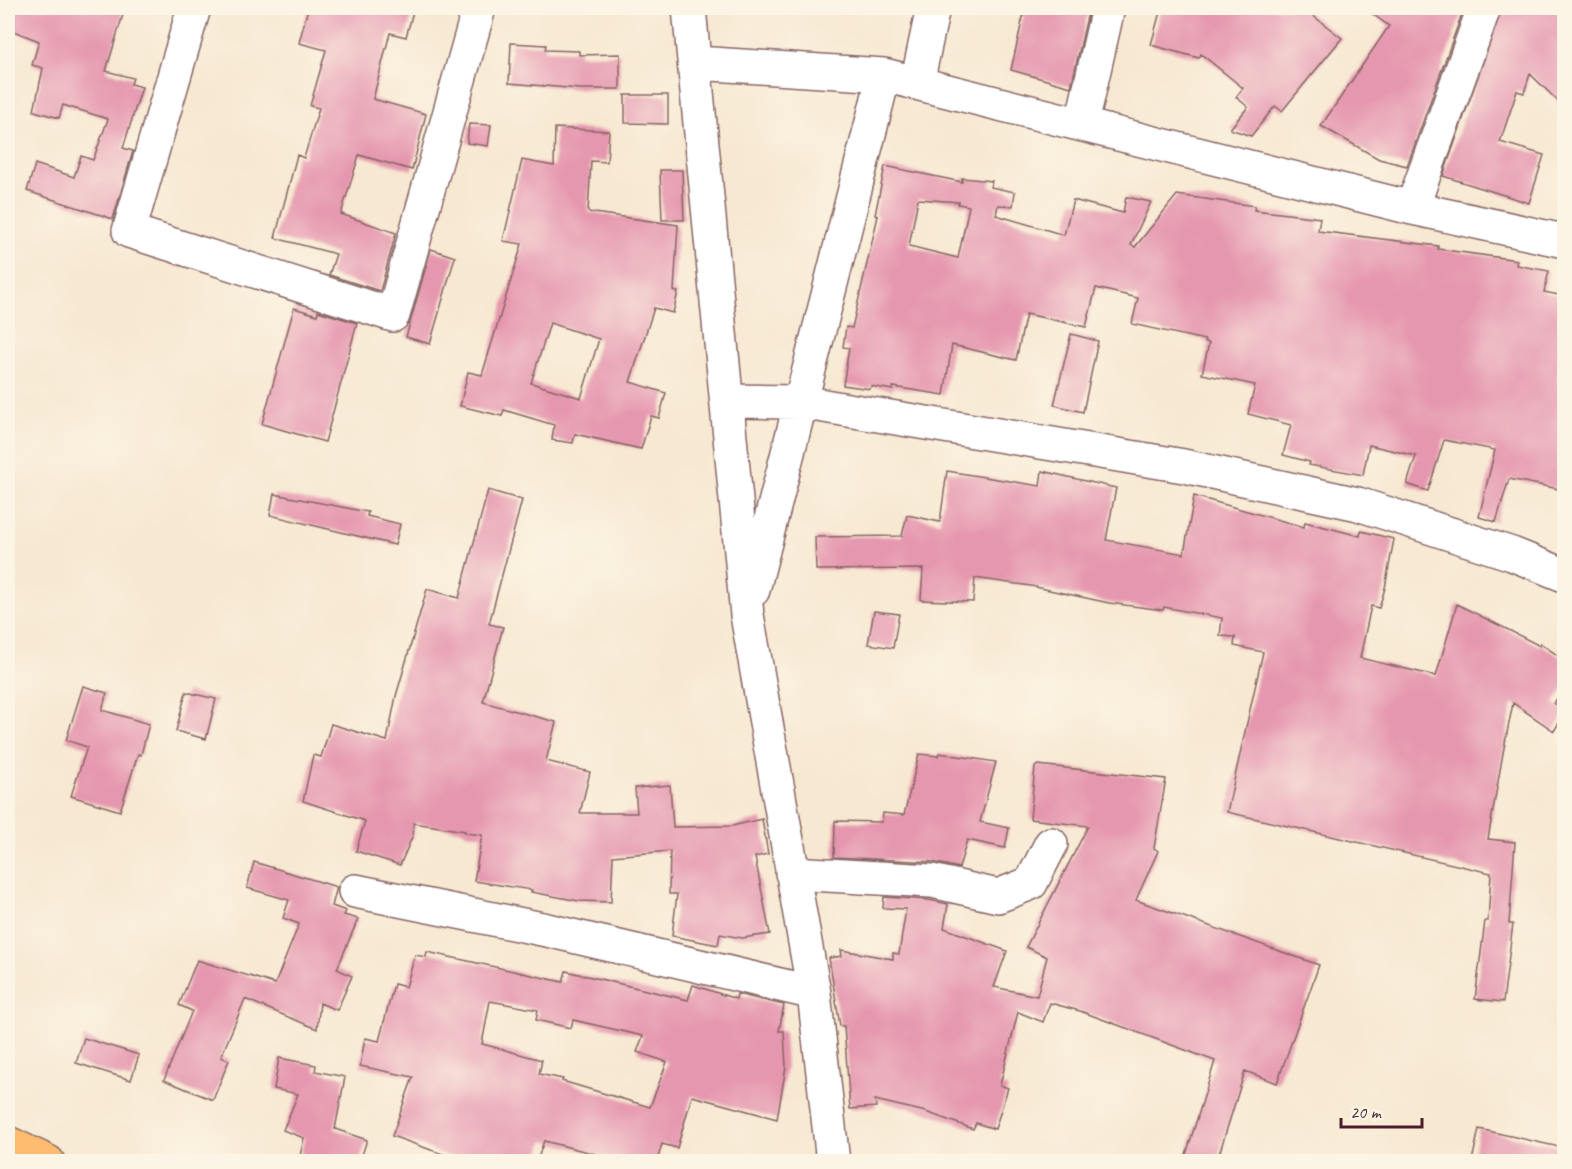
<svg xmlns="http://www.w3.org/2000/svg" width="1572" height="1169" viewBox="0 0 1572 1169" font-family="Caveat,sans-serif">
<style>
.building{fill:#e597af;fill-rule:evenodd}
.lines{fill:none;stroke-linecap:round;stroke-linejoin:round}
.minor-casing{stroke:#876565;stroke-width:36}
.highway-casing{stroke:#876565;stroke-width:36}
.minor{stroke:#fff;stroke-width:33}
.highway{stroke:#fdbc6f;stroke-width:33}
</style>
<rect width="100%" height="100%" fill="#fcf5e5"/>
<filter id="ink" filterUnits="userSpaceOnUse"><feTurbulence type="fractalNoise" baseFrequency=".0167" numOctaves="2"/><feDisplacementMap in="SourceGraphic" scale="12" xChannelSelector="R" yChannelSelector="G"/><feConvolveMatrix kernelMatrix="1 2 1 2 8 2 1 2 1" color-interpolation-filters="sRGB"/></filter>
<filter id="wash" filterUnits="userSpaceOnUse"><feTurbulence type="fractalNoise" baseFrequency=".008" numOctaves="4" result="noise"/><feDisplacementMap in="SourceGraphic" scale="24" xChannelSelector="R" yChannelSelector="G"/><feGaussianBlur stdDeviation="1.35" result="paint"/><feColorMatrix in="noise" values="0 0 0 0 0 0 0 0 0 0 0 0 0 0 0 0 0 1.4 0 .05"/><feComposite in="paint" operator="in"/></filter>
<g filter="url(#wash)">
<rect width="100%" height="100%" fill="#f7e8d1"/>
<g id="blocks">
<path class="building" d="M 8,8 L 125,8 L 106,71 L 133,78 L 131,84 L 142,87 L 123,148 L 133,151 L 113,219 L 27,191 L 35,164 L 74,177 L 81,156 L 93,160 L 108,119 L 63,105 L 59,118 L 34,111 L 43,68 L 32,65 L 39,41 L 8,29 Z
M 308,8 L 414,8 L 406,37 L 390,33 L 373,99 L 426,114 L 412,170 L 359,155 L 341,214 L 396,233 L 380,291 L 329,275 L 336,254 L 275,238 L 297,155 L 304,158 L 319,108 L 310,106 L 326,50 L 299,43 Z
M 1025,8 L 1089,8 L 1071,87 L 1011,70 Z
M 1161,8 L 1303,8 L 1342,38 L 1282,111 L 1275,106 L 1251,136 L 1230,129 L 1248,107 L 1236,97 L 1243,88 L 1201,54 L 1199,58 L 1151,45 Z
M 1364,8 L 1464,8 L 1407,166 L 1379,159 L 1321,126 L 1389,26 Z
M 1502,8 L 1564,8 L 1564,107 L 1530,74 L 1524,93 L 1517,91 L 1500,142 L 1544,155 L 1529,203 L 1443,176 Z
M 511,43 L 546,45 L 545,50 L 579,51 L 579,55 L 620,54 L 620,89 L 580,89 L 509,83 Z
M 625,95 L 668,95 L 668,124 L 625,123 Z
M 469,124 L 491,125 L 488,146 L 467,143 Z
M 555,128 L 609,131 L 607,162 L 591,161 L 588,212 L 678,225 L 674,291 L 678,292 L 673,313 L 654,308 L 630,382 L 666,393 L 659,418 L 651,416 L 641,449 L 575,434 L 573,443 L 552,440 L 554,425 L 504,410 L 502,416 L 460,406 L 468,372 L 482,375 L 522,244 L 503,241 L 522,160 L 554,166 ZM 550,323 L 599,339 L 581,398 L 531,383 Z
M 885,166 L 962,182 L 962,178 L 992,181 L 990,187 L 1015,192 L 1013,206 L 998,205 L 996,215 L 1064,235 L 1073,200 L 1123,213 L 1126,197 L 1151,202 L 1131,245 L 1135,247 L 1177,195 L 1255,206 L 1254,210 L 1320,218 L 1318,231 L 1438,246 L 1438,249 L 1517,260 L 1516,265 L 1549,271 L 1544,292 L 1564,296 L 1564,339 L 1557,382 L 1564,383 L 1564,490 L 1509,479 L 1496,522 L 1479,517 L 1495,450 L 1444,440 L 1428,491 L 1407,484 L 1416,456 L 1369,445 L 1363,475 L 1309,465 L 1310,462 L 1283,455 L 1291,425 L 1248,414 L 1255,385 L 1202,374 L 1209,343 L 1205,342 L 1205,340 L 1132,324 L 1138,298 L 1096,288 L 1086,327 L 1026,314 L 1016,360 L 952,345 L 944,395 L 893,387 L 893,390 L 871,386 L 870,389 L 843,385 L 849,348 L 843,347 L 846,327 L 852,328 L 878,216 L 875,215 ZM 918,199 L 959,202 L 958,204 L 969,206 L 958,258 L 909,246 Z
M 660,170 L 682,170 L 684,220 L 662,220 Z
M 431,249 L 455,257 L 430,344 L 406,337 Z
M 294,308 L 317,315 L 318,311 L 357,323 L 325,442 L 262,424 Z
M 1071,334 L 1098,341 L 1083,412 L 1054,405 Z
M 947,471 L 1040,486 L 1042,471 L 1116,488 L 1106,540 L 1184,554 L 1194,496 L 1304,527 L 1305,522 L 1360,536 L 1361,531 L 1394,539 L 1385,588 L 1379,608 L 1371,606 L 1360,658 L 1436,676 L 1457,604 L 1540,646 L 1540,643 L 1564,660 L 1564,688 L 1554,703 L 1564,710 L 1564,715 L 1554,731 L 1513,703 L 1503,753 L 1488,839 L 1515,842 L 1509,924 L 1513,924 L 1503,1002 L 1475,999 L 1485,921 L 1488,921 L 1491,873 L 1227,812 L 1263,652 L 1234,646 L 1235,637 L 1220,636 L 1222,618 L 1164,607 L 1163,610 L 1109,603 L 1031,586 L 975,578 L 973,602 L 921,600 L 923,569 L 816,570 L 815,537 L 902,536 L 907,515 L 940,522 Z
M 488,490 L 522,500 L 489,624 L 503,627 L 483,702 L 556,722 L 546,761 L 590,772 L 580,813 L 637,813 L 635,788 L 670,785 L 673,827 L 732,826 L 762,819 L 768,854 L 755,857 L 770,934 L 742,938 L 720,934 L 718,945 L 672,936 L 677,894 L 669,894 L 670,851 L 613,856 L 611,902 L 579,901 L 531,892 L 532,890 L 474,881 L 482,835 L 465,833 L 465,831 L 414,823 L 413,835 L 400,865 L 356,851 L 365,821 L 303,801 L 313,755 L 321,757 L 331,724 L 387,741 L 396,696 L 427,589 L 459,598 Z
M 274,494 L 368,512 L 367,516 L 400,524 L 395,545 L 270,515 Z
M 874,611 L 899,614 L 893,648 L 868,644 Z
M 83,686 L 107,693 L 102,710 L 149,724 L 141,755 L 138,754 L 120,811 L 71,796 L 87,747 L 66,740 Z
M 186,692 L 216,699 L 206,739 L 176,731 Z
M 939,753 L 996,762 L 980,822 L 1009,828 L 1005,848 L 967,840 L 959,868 L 933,862 L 834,857 L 835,821 L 882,822 L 883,813 L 904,815 L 919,754 L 938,756 Z
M 1038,765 L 1166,779 L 1154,848 L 1158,851 L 1136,900 L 1319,965 L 1277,1083 L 1245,1071 L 1217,1161 L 1184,1161 L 1215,1061 L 1080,1011 L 1050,1003 L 1043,1022 L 1018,1012 L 1000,1085 L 1008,1088 L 995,1129 L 976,1123 L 973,1129 L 926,1112 L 875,1100 L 876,1107 L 850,1109 L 844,1026 L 840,1026 L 829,958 L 842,956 L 841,950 L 893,959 L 893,953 L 899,954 L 906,909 L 883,908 L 884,897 L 929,900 L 948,904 L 944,928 L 1007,951 L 994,987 L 1037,996 L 1047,957 L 1026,947 L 1088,826 L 1030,819 L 1035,767 Z
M 254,862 L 337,887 L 332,906 L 346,911 L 344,915 L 358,919 L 337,969 L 352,976 L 337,1010 L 320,1003 L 317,1029 L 245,999 L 221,1057 L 229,1060 L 213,1100 L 164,1080 L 192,1011 L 179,1005 L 197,960 L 275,984 L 299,924 L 283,918 L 289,900 L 247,888 Z
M 427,952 L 563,982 L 566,971 L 688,1000 L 693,985 L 736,999 L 737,994 L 784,1005 L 779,1031 L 784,1031 L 786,1067 L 777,1119 L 692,1096 L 677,1148 L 662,1144 L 657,1161 L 623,1161 L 544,1141 L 537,1161 L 462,1161 L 392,1136 L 413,1077 L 360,1066 L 365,1038 L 379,1041 L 394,984 L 406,987 L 415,955 L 426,957 ZM 490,1001 L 538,1010 L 536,1020 L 571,1028 L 573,1020 L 643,1036 L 637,1052 L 667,1062 L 650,1107 L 562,1081 L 563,1079 L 539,1074 L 542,1060 L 482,1044 Z
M 84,1038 L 139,1055 L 131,1080 L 76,1063 Z
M 279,1058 L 316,1065 L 315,1071 L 345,1077 L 335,1129 L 367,1140 L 360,1161 L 299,1161 L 304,1138 L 283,1130 L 298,1094 L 274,1089 Z
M 1479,1129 L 1564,1148 L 1564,1161 L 1472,1161 Z"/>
</g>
</g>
<g filter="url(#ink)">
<use href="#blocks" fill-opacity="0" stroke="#876565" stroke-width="1.5"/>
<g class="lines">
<g class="minor-casing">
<path id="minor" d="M 194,8 L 129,231 L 393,315 L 479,8
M 689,8 L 747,615 L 814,993 L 833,1162
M 696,63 L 884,75 L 1412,208 L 1564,241
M 917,83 L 933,8
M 1082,123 L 1108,8
M 1412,208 L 1484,8
M 727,401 L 800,402 L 1184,466 L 1358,504 L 1512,554 L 1564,575
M 753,590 L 884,75
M 792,873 L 932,881 L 998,896 L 1031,883 L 1051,844
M 355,891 L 547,930 L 814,993"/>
</g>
<g class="highway-casing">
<path id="highway" d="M 8,1143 L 48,1162"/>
</g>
<use href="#minor" class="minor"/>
<use href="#highway" class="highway"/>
</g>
</g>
<rect width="1572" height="1169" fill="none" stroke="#fcf5e5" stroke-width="30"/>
<path d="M1341 1118v9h81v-9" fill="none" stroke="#4a1f2b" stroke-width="3"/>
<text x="1350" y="1118" font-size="18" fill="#4a1f2b" stroke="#fcf5e5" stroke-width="4.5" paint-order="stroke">20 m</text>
</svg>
